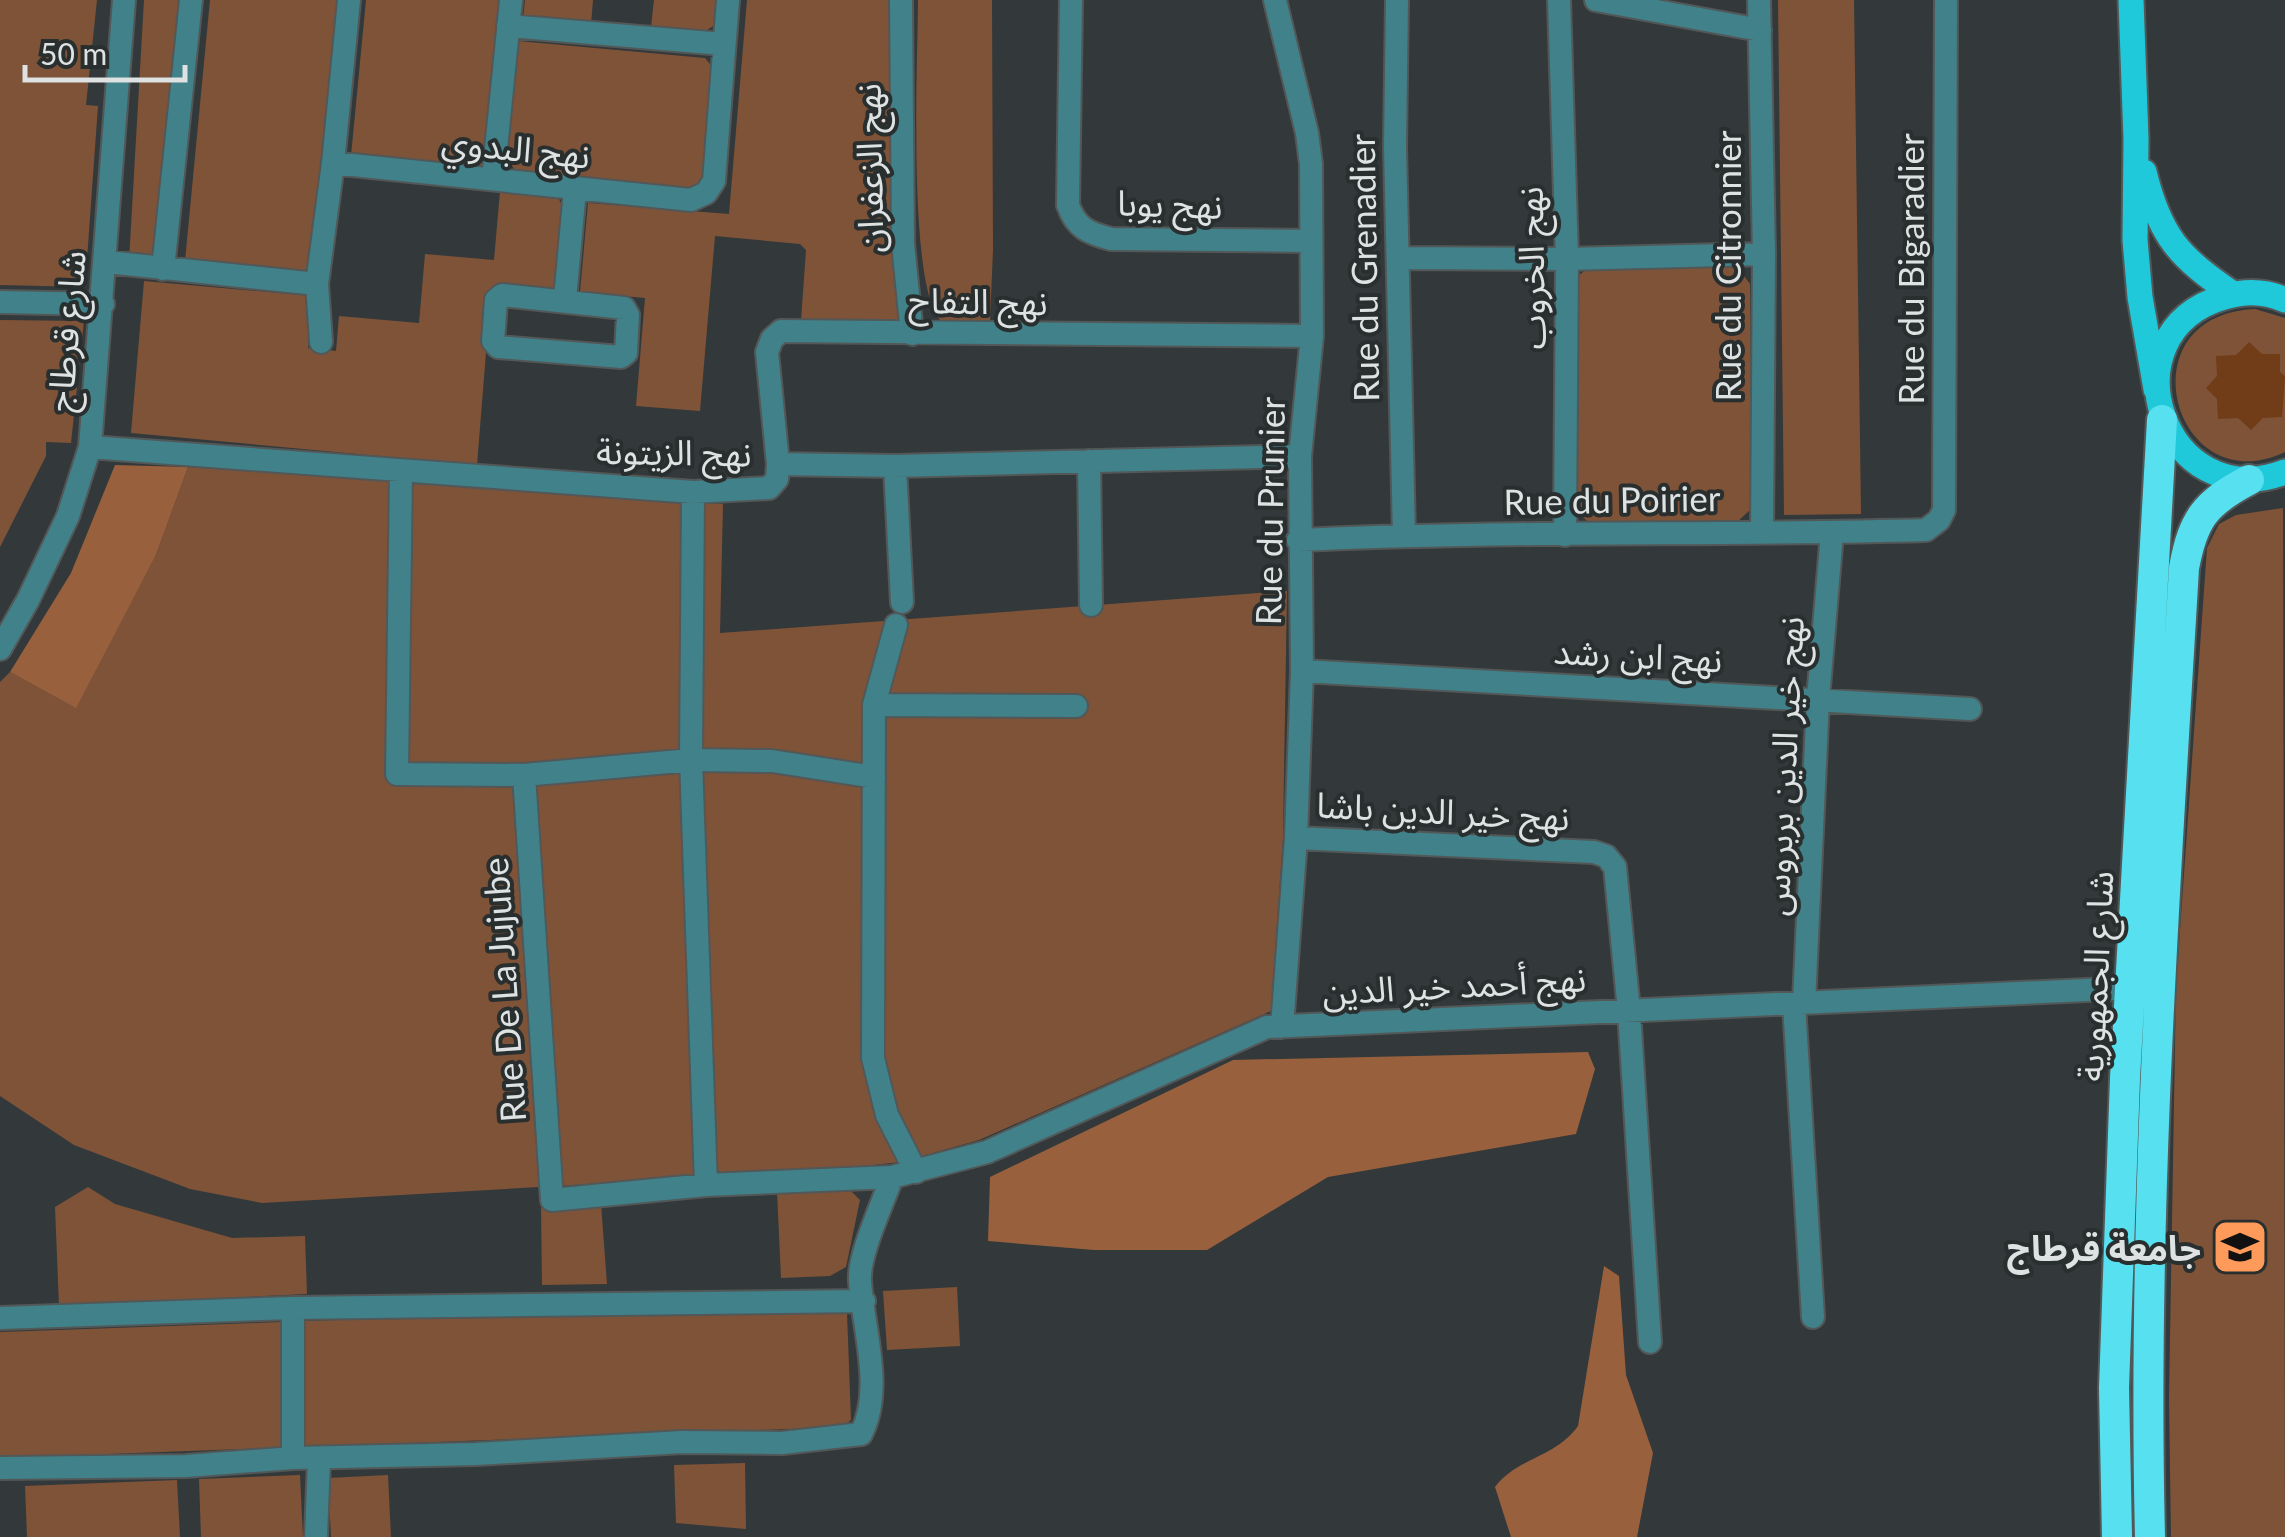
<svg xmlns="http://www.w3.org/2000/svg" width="2285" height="1537" viewBox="0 0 2285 1537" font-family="Lato,'Noto Sans Arabic',sans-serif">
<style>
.green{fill:#7f5338}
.forest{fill:#99603d}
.water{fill:#713c18}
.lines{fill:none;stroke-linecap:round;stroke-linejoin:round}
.minor-casing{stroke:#525758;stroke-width:26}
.major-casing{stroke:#525758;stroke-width:29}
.highway-casing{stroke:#525758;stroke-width:34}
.minor{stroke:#418189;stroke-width:22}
.major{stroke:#1fc9da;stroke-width:25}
.highway{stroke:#57e1f0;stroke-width:30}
.labels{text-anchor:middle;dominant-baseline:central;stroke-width:8;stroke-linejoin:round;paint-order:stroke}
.street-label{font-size:35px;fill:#dee2e2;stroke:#292f2f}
.poi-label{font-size:35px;font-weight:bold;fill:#dee2e2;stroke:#292f2f;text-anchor:end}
</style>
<rect width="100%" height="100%" fill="#33393a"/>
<path class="green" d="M 0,0 L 97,0 L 86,105 L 98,106 L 85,287 L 0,285 Z
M 144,0 L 186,0 L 159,265 L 129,261 Z
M 210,0 L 343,0 L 318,263 L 306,273 L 185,261 Z
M 366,0 L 501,0 L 484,169 L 351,156 Z
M 525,0 L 593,0 L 591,25 L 523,19 Z
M 654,0 L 722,0 L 721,21 L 704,32 L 651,27 Z
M 747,0 L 892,0 L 908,320 L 801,321 L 806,250 L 800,244 L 715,236 L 700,411 L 636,406 L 645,298 L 580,292 L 588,203 L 729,214 Z
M 918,0 L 992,0 L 993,250 L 990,321 L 941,321 C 907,288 918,57 918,0 Z
M 1778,0 L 1854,0 L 1861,514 L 1784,515 Z
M 518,41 L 705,58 L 715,70 L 706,179 L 691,188 L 515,171 L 508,158 Z
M 500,191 L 557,196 L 565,210 L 559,286 L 550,295 L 491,290 L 477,465 L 131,433 L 144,281 L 313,296 L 308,348 L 336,351 L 339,316 L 419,323 L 425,254 L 494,260 Z
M 1589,267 L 1737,267 L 1750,284 L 1752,508 L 1736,523 L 1590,524 L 1574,508 L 1576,278 Z
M 2255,309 L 2285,318 L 2285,452 C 2174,505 2121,315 2255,309 Z
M 0,320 L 84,321 L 71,443 L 46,442 L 46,456 L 0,547 Z
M 188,467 L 723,504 L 720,633 L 1287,591 L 1283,837 L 1271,1011 L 979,1140 L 901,1162 L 817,1171 L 262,1203 L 190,1189 L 74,1145 L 0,1096 L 0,682 L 10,672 L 75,707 L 156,555 Z
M 2283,508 L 2285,1537 L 2171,1537 L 2169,1398 L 2176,987 L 2207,548 L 2219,524 L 2236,515 Z
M 88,1187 L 115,1204 L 232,1238 L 305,1236 L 307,1294 L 59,1306 L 55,1207 Z
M 850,1190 L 860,1200 L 846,1267 L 830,1276 L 781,1278 L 777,1191 Z
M 601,1204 L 607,1284 L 542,1285 L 541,1205 Z
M 957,1287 L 960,1346 L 887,1350 L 883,1291 Z
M 842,1302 L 847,1313 L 851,1420 L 842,1427 L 0,1458 L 0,1332 Z
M 745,1463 L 746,1529 L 676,1523 L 674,1465 Z
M 300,1475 L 303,1537 L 201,1537 L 199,1479 Z
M 388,1475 L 391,1537 L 331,1537 L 328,1478 Z
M 177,1480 L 180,1537 L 27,1537 L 25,1486 Z"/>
<path class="forest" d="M 115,465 L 188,467 L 156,555 L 76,708 L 10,672 L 71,573 Z
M 1588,1052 L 1595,1069 L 1576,1134 L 1328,1177 L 1207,1250 L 1094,1250 L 988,1241 L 990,1177 L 1233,1060 Z
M 1604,1266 L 1619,1276 L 1626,1375 L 1653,1453 L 1637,1537 L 1511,1537 L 1495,1487 C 1518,1457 1555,1458 1578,1426 Z"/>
<path class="water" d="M 2249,342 L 2262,354 L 2280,354 L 2280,372 L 2285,376 L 2282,417 L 2263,418 L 2251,430 L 2238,418 L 2218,419 L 2217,399 L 2206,388 L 2217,376 L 2216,356 L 2236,355 Z"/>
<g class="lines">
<g class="minor-casing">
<path id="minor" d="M 901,0 L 903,244 L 912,334
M 1071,0 L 1068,205 C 1076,228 1088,233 1111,239 L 1311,241
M 1275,0 L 1307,133 L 1311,164 L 1312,336 L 1300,456 L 1302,671 L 1296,838 L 1282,1027
M 1397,0 L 1395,147 L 1404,535
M 1559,0 L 1567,259 L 1565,535
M 1596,0 L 1760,30
M 1759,0 L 1764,254 L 1762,532
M 508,26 L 723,44
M 333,163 L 691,200 L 706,193 L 714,181 L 728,0
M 493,179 L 511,0
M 1399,258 L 1567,259 L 1764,254
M 107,262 L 317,284
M 163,269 L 191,0
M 502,295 L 624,308 L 628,315 L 626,353 L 621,357 L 498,347 L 493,341 L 496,300 Z
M 565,299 L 575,190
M 0,302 L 103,304
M 321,342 L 317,284 L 333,163 L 349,0
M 90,447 L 693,492 L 769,488 L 777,479 L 778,464 L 895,466 L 1300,456
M 1089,461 L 1091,605
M 778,464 L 767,352 L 772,339 L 781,331 L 1312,336
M 895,466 L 902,602
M 401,471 L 397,774 L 524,775 L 691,760 L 772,761 L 874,777
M 693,492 L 691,760 L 706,1185
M 1298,540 C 1507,530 1717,536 1926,530 L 1939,520 L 1944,510 L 1946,0
M 896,625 L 874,705 L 873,1058 L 887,1115 L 916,1172
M 0,649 L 28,600 L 68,516 L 90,447 L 124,0
M 1302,671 L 1970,709
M 874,705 L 1076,706
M 524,775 L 552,1200 L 706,1185 L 892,1177 L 987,1152 L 1267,1027 L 2131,988
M 1296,838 L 1594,852 L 1606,856 L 1615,867 L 1629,1011 L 1650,1342
M 1804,1003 L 1818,699 L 1832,533
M 1794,1004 L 1813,1317
M 0,1318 L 293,1308 L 864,1301
M 293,1458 L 293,1308
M 0,1468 L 186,1466 L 293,1458 L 476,1454 L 682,1442 L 782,1443 L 861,1434 C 884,1389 863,1329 860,1281 C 858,1255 883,1203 892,1177
M 316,1537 L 319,1460"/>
</g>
<g class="major-casing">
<path id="major" d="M 2131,0 L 2136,139 L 2135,240 L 2140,297 L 2156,389
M 2144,172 C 2160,237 2179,257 2233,294
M 2285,300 C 2266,291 2244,291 2224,297 C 2101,333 2164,518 2285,472"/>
</g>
<g class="highway-casing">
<path id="highway" d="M 2117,1537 L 2114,1388 L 2125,1078 L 2162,420
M 2150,1537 C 2142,1214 2165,890 2184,568 C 2193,519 2205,503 2249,480"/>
</g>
<use href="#minor" class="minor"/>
<use href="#major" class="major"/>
<use href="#highway" class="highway"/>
</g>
<defs>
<g id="university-square" transform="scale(2.875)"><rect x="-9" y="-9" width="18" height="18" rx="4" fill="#ff9b5a" stroke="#292f2f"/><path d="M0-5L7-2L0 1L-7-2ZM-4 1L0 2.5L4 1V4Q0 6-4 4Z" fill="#111"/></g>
</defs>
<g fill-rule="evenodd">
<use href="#university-square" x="2240" y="1247"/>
</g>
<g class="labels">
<g class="street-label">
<text transform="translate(516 147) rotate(6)">نهج البدوي</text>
<text transform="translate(868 168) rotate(-91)">نهج الزعفران</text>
<text transform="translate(1170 203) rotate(2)">نهج يوبا</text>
<text transform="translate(1727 266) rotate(-90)">Rue du Citronnier</text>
<text transform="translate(1363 268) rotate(-91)">Rue du Grenadier</text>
<text transform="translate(1530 268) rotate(-91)">نهج الخروب</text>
<text transform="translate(1910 269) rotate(-90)">Rue du Bigaradier</text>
<text transform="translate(978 300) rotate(1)">نهج التفاح</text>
<text transform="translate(65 331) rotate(-85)">شارع قرطاج</text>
<text transform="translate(674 451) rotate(1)">نهج الزيتونة</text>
<text transform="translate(1612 499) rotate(-1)">Rue du Poirier</text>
<text transform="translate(1269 511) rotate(-89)">Rue du Prunier</text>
<text transform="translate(1638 654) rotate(3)">نهج ابن رشد</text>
<text transform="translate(1782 766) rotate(-87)">نهج خير الدين بربروس</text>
<text transform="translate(1443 810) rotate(3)">نهج خير الدين باشا</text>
<text transform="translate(2094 976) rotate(-87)">شارع الجمهورية</text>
<text transform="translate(1454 984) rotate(-3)">نهج أحمد خير الدين</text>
<text transform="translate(503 990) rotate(-94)">Rue De La Jujube</text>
</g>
<g class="poi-label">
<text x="2201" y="1247">جامعة قرطاج</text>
</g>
</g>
<path d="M25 65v15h160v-15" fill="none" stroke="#dee2e2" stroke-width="5"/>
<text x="40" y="65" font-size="30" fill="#dee2e2" stroke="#292f2f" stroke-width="8" paint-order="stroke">50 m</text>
</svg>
